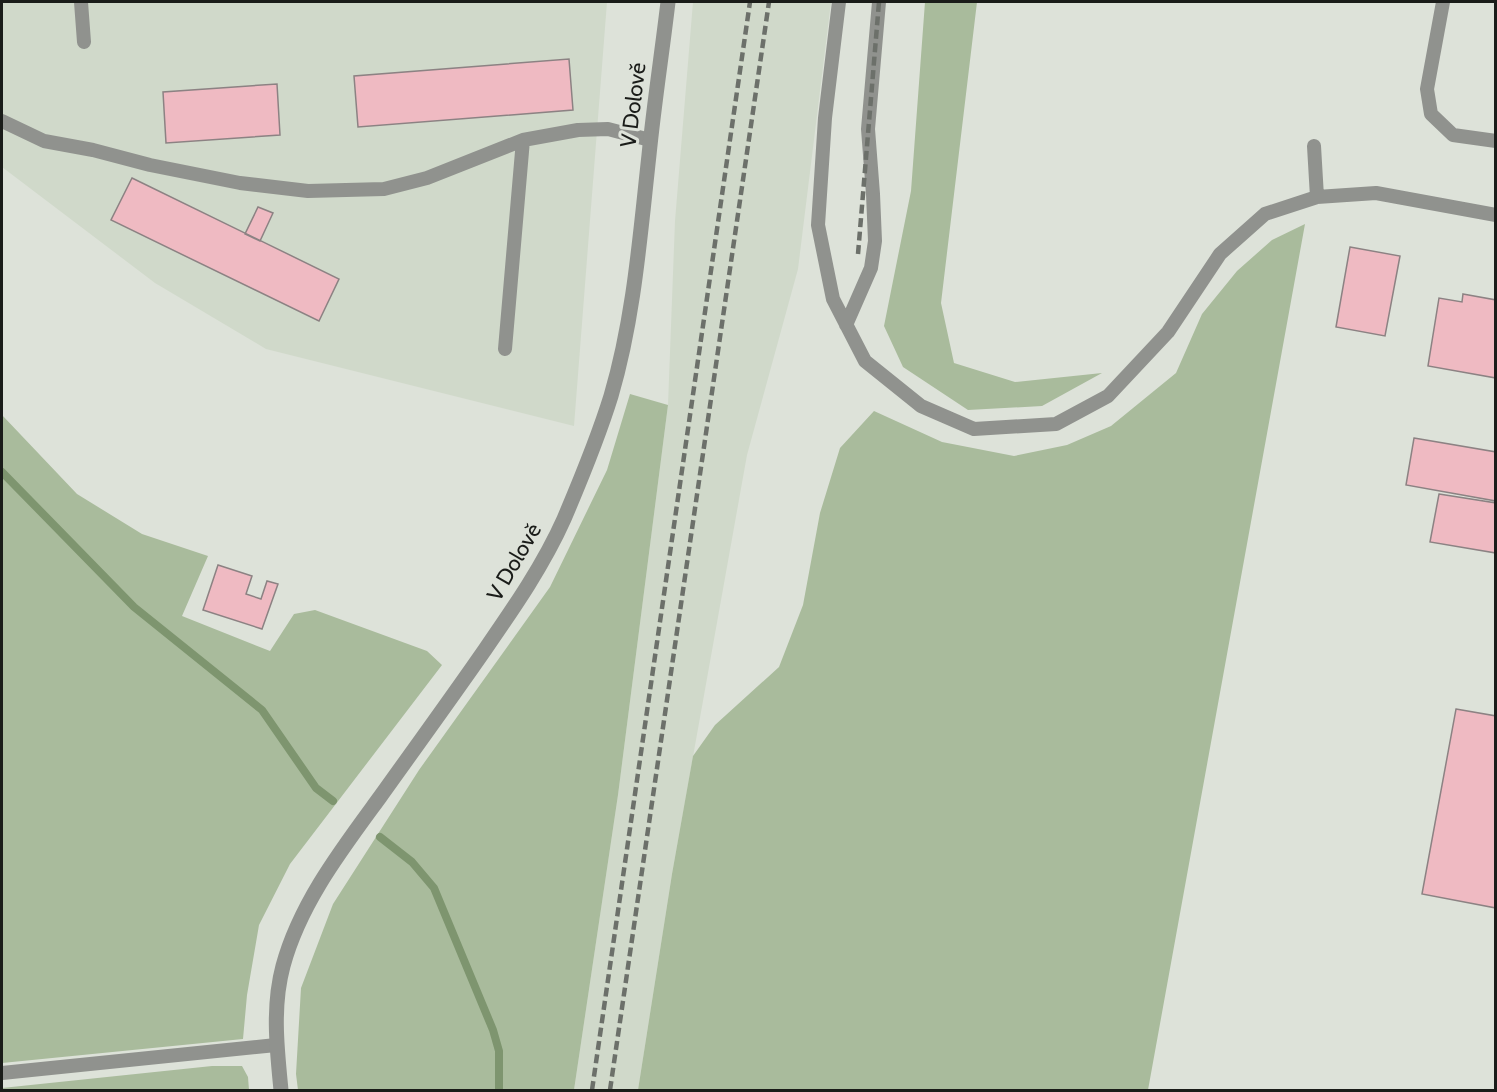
<svg xmlns="http://www.w3.org/2000/svg" width="1497" height="1092" viewBox="0 0 1497 1092" font-family="Cabin,sans-serif">
<style>
.built{fill:#d0d9ca}
.green{fill:#a9bb9c}
.lines{fill:none;stroke-linecap:round;stroke-linejoin:round}
.stream{stroke:#7e956f;stroke-width:8}
.building{fill:#efbac2;stroke:#8c8283;stroke-width:1.5}
.lane{stroke:#90928e;stroke-width:14}
.street{stroke:#90928e;stroke-width:15}
.rail{stroke:#6c706a;stroke-width:4.5;stroke-dasharray:9 4.5;stroke-linecap:butt}
.labels{text-anchor:middle;dominant-baseline:central;stroke-width:6;stroke-linejoin:round;paint-order:stroke}
.street-label{font-size:22px;fill:#1a1c19;stroke:#dde2d9}
</style>
<rect width="100%" height="100%" fill="#dde2d9"/>
<path class="built" d="M 2,2 L 607,2 L 574,426 L 266,349 L 155,283 L 2,167 Z
M 693,2 L 831,2 L 798,269 L 747,455 L 672,874 L 638,1090 L 574,1090 L 618,795 L 668,405 L 675,221 Z"/>
<path class="green" d="M 925,2 L 977,2 L 941,303 L 954,363 L 1015,382 L 1102,373 L 1042,406 L 968,410 L 903,367 L 884,326 L 911,191 Z
M 1305,224 L 1148,1090 L 638,1090 L 672,874 L 693,756 L 715,725 L 779,667 L 803,605 L 820,513 L 840,448 L 874,411 L 942,442 L 1014,456 L 1067,445 L 1111,426 L 1176,373 L 1202,314 L 1237,271 L 1272,240 Z
M 630,394 L 668,405 L 618,795 L 574,1090 L 298,1090 L 296,1074 L 301,988 L 333,904 L 419,770 L 550,587 L 607,470 Z
M 2,415 L 77,494 L 142,534 L 208,556 L 182,616 L 270,651 L 294,614 L 315,610 L 427,651 L 442,665 L 290,864 L 259,925 L 247,995 L 243,1039 L 2,1063 Z
M 212,1066 L 242,1066 L 248,1077 L 249,1090 L 2,1090 L 2,1088 Z"/>
<g class="lines">
<path class="stream" d="M 2,472 L 134,607 L 262,710 L 316,788 L 333,801
M 380,837 L 412,862 L 434,888 L 493,1030 L 499,1051 L 499,1090"/>
</g>
<path class="building" d="M 569,59 L 573,110 L 358,127 L 354,76 Z
M 277,84 L 280,135 L 166,143 L 163,92 Z
M 132,178 L 339,279 L 319,321 L 111,220 Z
M 258,207 L 273,213 L 260,241 L 245,234 Z
M 1350,247 L 1400,256 L 1385,336 L 1336,327 Z
M 1463,294 L 1496,300 L 1496,378 L 1428,366 L 1439,298 L 1462,302 Z
M 1414,438 L 1496,452 L 1496,501 L 1406,485 Z
M 1439,494 L 1496,503 L 1496,553 L 1430,542 Z
M 218,565 L 252,576 L 246,594 L 261,599 L 267,581 L 278,584 L 262,629 L 203,610 Z
M 1456,709 L 1496,716 L 1496,908 L 1422,894 Z"/>
<g class="lines">
<path class="lane" d="M 81,2 L 84,42
M 839,2 L 825,118 L 818,225 L 833,299 L 865,361 L 921,406 L 974,429 L 1056,424 L 1108,396 L 1168,332 L 1220,254 L 1265,214 L 1317,197 L 1376,193 L 1496,215
M 1443,2 L 1427,89 L 1431,114 L 1453,135 L 1496,141
M 2,121 L 44,141 L 93,150 L 150,165 L 240,183 L 308,191 L 384,189 L 427,178 L 523,140 L 578,130 L 608,129 L 650,140
M 1314,146 L 1317,197
M 846,325 L 871,268 L 875,241 L 873,194 L 868,129 L 879,2
M 505,349 L 523,140
M 2,1073 L 276,1045"/>
<path class="street" d="M 281,1090 C 277,1049 272,1007 283,966 C 300,903 342,849 380,797 C 415,748 450,700 484,651 C 513,609 543,566 564,519 C 581,479 598,438 611,396 C 634,318 640,236 649,155 C 654,104 662,53 668,2"/>
<path class="rail" d="M 858,254 L 879,2
M 592,1090 L 750,2
M 610,1090 L 769,2"/>
</g>
<g class="labels">
<g class="street-label">
<text transform="translate(633 105) rotate(-83)">V Dolově</text>
<text transform="translate(514 562) rotate(-60)">V Dolově</text>
</g>
</g>
<rect width="1497" height="1092" fill="none" stroke="#1a1c19" stroke-width="6"/>
</svg>
